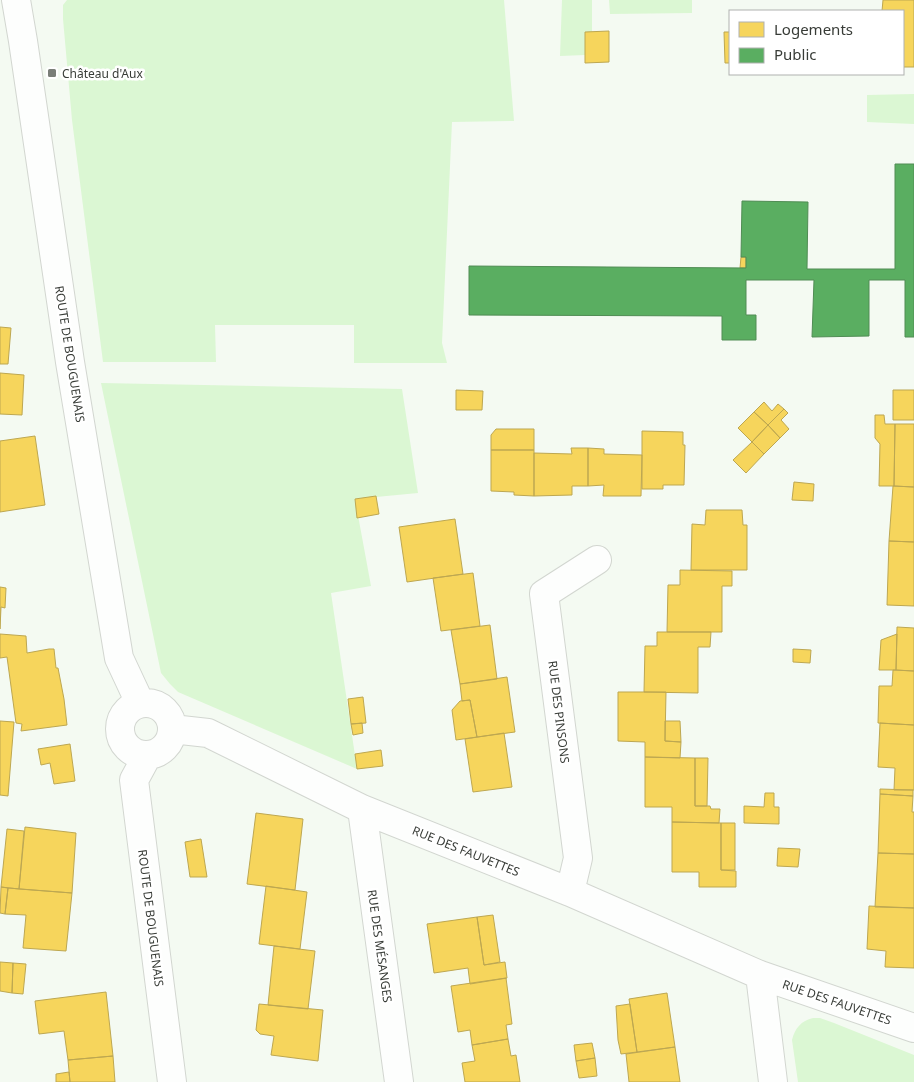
<svg xmlns="http://www.w3.org/2000/svg" width="914" height="1082" viewBox="0 0 914 1082" font-family="'Noto Sans',sans-serif">
<style>
.green{fill:#dbf7d3}
.homes{fill:#f6d55c;stroke:#bda751}
.public{fill:#5aae61;stroke:#508c54}
.lines{fill:none;stroke-linecap:round;stroke-linejoin:round}
.minor-casing{stroke:#d2d6d0;stroke-width:30}
.minor{stroke:#fdfefd;stroke-width:28}
.poi-dot{fill:#7a7e78;stroke:#fff;stroke-width:2}
.labels{text-anchor:middle;dominant-baseline:central;stroke-width:5;stroke-linejoin:round;paint-order:stroke}
.poi-label{font-size:12px;fill:#383c37;stroke:#fff;text-anchor:start}
.street-label{font-size:12px;fill:#383c37;stroke:#fff}
</style>
<rect width="100%" height="100%" fill="#f4faf2"/>
<path class="green" d="M 67,0 L 504,0 L 514,121 L 452,122 L 442,343 L 447,363 L 354,363 L 354,325 L 215,325 L 216,362 L 103,362 L 72,120 L 63,19 L 63,5 Z
M 562,0 L 592,0 L 592,32 L 585,55 L 560,56 Z
M 609,0 L 692,0 L 692,13 L 610,14 Z
M 914,94 L 914,124 L 867,122 L 867,95 Z
M 101,383 L 402,389 L 418,493 L 355,499 L 371,586 L 331,593 L 357,769 L 178,692 L 170,684 L 161,673 Z
M 813,1018 L 820,1018 L 834,1023 L 914,1055 L 914,1082 L 798,1082 L 792,1040 C 795,1028 801,1021 813,1018 Z"/>
<path class="homes" d="M 883,0 L 914,0 L 914,67 L 903,67 L 903,11 L 882,11 Z
M 609,31 L 609,62 L 585,63 L 585,32 Z
M 724,32 L 730,32 L 730,63 L 725,63 Z
M 741,257 L 746,257 L 746,268 L 740,268 Z
M 0,327 L 11,328 L 8,364 L 0,364 Z
M 0,373 L 24,375 L 22,415 L 0,414 Z
M 456,390 L 483,391 L 482,410 L 456,410 Z
M 893,390 L 914,390 L 914,420 L 893,420 Z
M 764,402 L 772,411 L 778,404 L 784,409 L 768,425 L 754,412 Z
M 784,409 L 788,413 L 781,420 L 789,429 L 780,438 L 768,425 Z
M 754,412 L 768,425 L 752,442 L 738,428 Z
M 875,415 L 884,415 L 885,424 L 895,424 L 894,486 L 879,486 L 880,444 L 875,438 Z
M 895,424 L 914,424 L 914,487 L 894,486 Z
M 768,425 L 780,438 L 764,454 L 752,442 Z
M 496,429 L 534,429 L 534,450 L 491,450 L 491,435 Z
M 642,431 L 683,432 L 683,445 L 685,445 L 684,485 L 663,485 L 663,489 L 642,489 Z
M 35,436 L 45,505 L 0,512 L 0,441 Z
M 752,442 L 764,454 L 746,473 L 733,460 Z
M 571,448 L 588,448 L 588,486 L 572,486 L 572,495 L 534,496 L 534,453 L 572,454 Z
M 588,448 L 604,449 L 604,454 L 642,455 L 641,496 L 603,496 L 604,485 L 588,486 Z
M 491,450 L 534,450 L 534,496 L 514,495 L 514,492 L 491,491 Z
M 794,482 L 814,484 L 813,501 L 792,500 Z
M 893,486 L 914,487 L 914,542 L 889,541 Z
M 376,496 L 379,514 L 357,518 L 355,499 Z
M 706,510 L 742,510 L 743,525 L 747,525 L 747,570 L 691,570 L 692,524 L 705,525 Z
M 455,519 L 463,574 L 407,582 L 399,527 Z
M 889,541 L 914,542 L 914,606 L 887,605 Z
M 680,570 L 732,571 L 732,586 L 722,586 L 722,632 L 667,632 L 668,585 L 680,585 Z
M 473,573 L 480,626 L 441,631 L 433,578 Z
M 0,587 L 6,588 L 5,608 L 1,607 L 0,629 Z
M 490,625 L 497,679 L 460,684 L 451,630 Z
M 897,627 L 914,628 L 914,671 L 896,670 Z
M 657,632 L 711,632 L 710,647 L 698,647 L 698,693 L 644,692 L 645,646 L 657,646 Z
M 0,634 L 26,636 L 27,653 L 49,649 L 54,649 L 56,668 L 58,668 L 64,699 L 67,725 L 21,731 L 22,724 L 16,723 L 7,657 L 0,658 Z
M 897,634 L 896,670 L 879,670 L 881,640 Z
M 793,649 L 811,650 L 810,663 L 793,662 Z
M 893,670 L 914,671 L 914,725 L 878,723 L 879,686 L 892,686 Z
M 507,677 L 515,732 L 477,737 L 470,700 L 462,701 L 460,684 Z
M 618,692 L 666,692 L 665,741 L 681,742 L 680,758 L 645,757 L 645,742 L 618,741 Z
M 363,697 L 366,723 L 351,724 L 348,699 Z
M 470,700 L 477,737 L 456,740 L 452,710 L 460,701 Z
M 0,721 L 14,722 L 8,796 L 0,795 Z
M 665,721 L 680,721 L 681,742 L 665,741 Z
M 362,723 L 363,733 L 353,735 L 351,724 Z
M 880,723 L 914,725 L 914,790 L 894,790 L 895,768 L 878,767 Z
M 504,733 L 512,787 L 473,792 L 465,739 Z
M 70,744 L 75,781 L 54,784 L 50,763 L 41,765 L 38,749 Z
M 381,750 L 383,766 L 357,769 L 355,754 Z
M 645,757 L 695,758 L 695,806 L 710,806 L 711,809 L 720,809 L 719,823 L 672,822 L 672,807 L 645,807 Z
M 695,758 L 708,758 L 707,806 L 695,806 Z
M 880,789 L 913,790 L 913,796 L 880,794 Z
M 765,793 L 774,793 L 774,807 L 779,807 L 779,824 L 744,823 L 744,806 L 764,807 Z
M 880,794 L 913,796 L 912,812 L 914,812 L 914,854 L 878,853 Z
M 256,813 L 303,819 L 295,890 L 247,884 Z
M 672,822 L 721,823 L 721,870 L 736,871 L 736,887 L 699,887 L 699,872 L 672,872 Z
M 721,823 L 735,823 L 735,870 L 721,870 Z
M 25,827 L 76,833 L 72,893 L 19,889 Z
M 7,829 L 24,831 L 19,889 L 1,887 Z
M 201,839 L 207,877 L 190,877 L 185,842 Z
M 778,848 L 800,849 L 798,867 L 777,866 Z
M 878,853 L 914,854 L 914,908 L 875,907 Z
M 266,886 L 307,892 L 300,949 L 259,944 Z
M 1,887 L 8,888 L 5,914 L 0,913 Z
M 8,888 L 72,893 L 66,951 L 23,948 L 26,915 L 5,914 Z
M 869,906 L 914,908 L 914,968 L 885,967 L 886,951 L 867,949 Z
M 493,915 L 500,962 L 484,965 L 477,917 Z
M 477,917 L 484,965 L 505,962 L 507,978 L 470,984 L 468,968 L 434,973 L 427,924 Z
M 274,946 L 315,951 L 308,1009 L 268,1005 Z
M 0,962 L 13,963 L 12,993 L 0,991 Z
M 13,963 L 26,964 L 23,994 L 12,993 Z
M 506,978 L 512,1024 L 506,1025 L 508,1039 L 472,1045 L 470,1030 L 458,1032 L 451,986 Z
M 106,992 L 113,1056 L 68,1060 L 64,1031 L 39,1034 L 35,1001 Z
M 667,993 L 675,1047 L 637,1052 L 629,999 Z
M 259,1004 L 323,1010 L 318,1061 L 271,1055 L 274,1036 L 260,1034 L 256,1030 Z
M 630,1004 L 637,1052 L 621,1054 L 618,1040 L 616,1006 Z
M 508,1039 L 511,1056 L 516,1055 L 520,1082 L 465,1082 L 462,1063 L 475,1061 L 472,1045 Z
M 592,1043 L 595,1058 L 576,1061 L 574,1045 Z
M 675,1047 L 680,1082 L 629,1082 L 626,1054 Z
M 113,1056 L 115,1082 L 70,1082 L 68,1060 Z
M 595,1058 L 597,1076 L 579,1078 L 576,1061 Z
M 69,1072 L 70,1082 L 56,1082 L 56,1074 Z"/>
<path class="public" d="M 895,164 L 914,164 L 914,337 L 905,337 L 905,280 L 869,280 L 869,336 L 812,337 L 814,280 L 746,280 L 746,315 L 756,315 L 756,340 L 722,340 L 722,316 L 469,315 L 469,266 L 746,268 L 746,257 L 741,257 L 742,201 L 808,202 L 807,269 L 895,269 Z"/>
<g class="lines">
<g class="minor-casing">
<path id="minor" d="M 16,0 L 23,41 L 70,362 L 119,658 L 140,703
M120 729a26 26 0 1 1 52 0a26 26 0 1 1-52 0Z
M 172,729 L 208,733 L 362,809 L 570,892 L 760,975 L 914,1028
M 147,756 L 134,780 L 172,1082
M 362,809 L 399,1082
M 570,892 L 578,858 L 544,594 L 597,560
M 760,975 L 773,1082"/>
</g>
<use href="#minor" class="minor"/>
</g>
<rect class="poi-dot" x="47" y="68" width="10" height="10" rx="2.5"/>
<g class="labels">
<g class="poi-label">
<text x="62" y="73">Château d'Aux</text>
</g>
<g class="street-label">
<text transform="translate(70 354) rotate(81)">ROUTE DE BOUGUENAIS</text>
<text transform="translate(559 712) rotate(83)">RUE DES PINSONS</text>
<text transform="translate(466 851) rotate(22)">RUE DES FAUVETTES</text>
<text transform="translate(151 918) rotate(83)">ROUTE DE BOUGUENAIS</text>
<text transform="translate(380 946) rotate(82)">RUE DES MÉSANGES</text>
<text transform="translate(837 1002) rotate(19)">RUE DES FAUVETTES</text>
</g>
</g>
<rect x="729" y="10" width="175" height="65" fill="#ffffff" stroke="#afb1af"/>
<rect x="739" y="22" width="25" height="15" fill="#f6d55c" stroke="#afb1af"/>
<text x="774" y="35" font-size="15" fill="#383c37">Logements</text>
<rect x="739" y="48" width="25" height="15" fill="#5aae61" stroke="#afb1af"/>
<text x="774" y="60" font-size="15" fill="#383c37">Public</text>
</svg>
